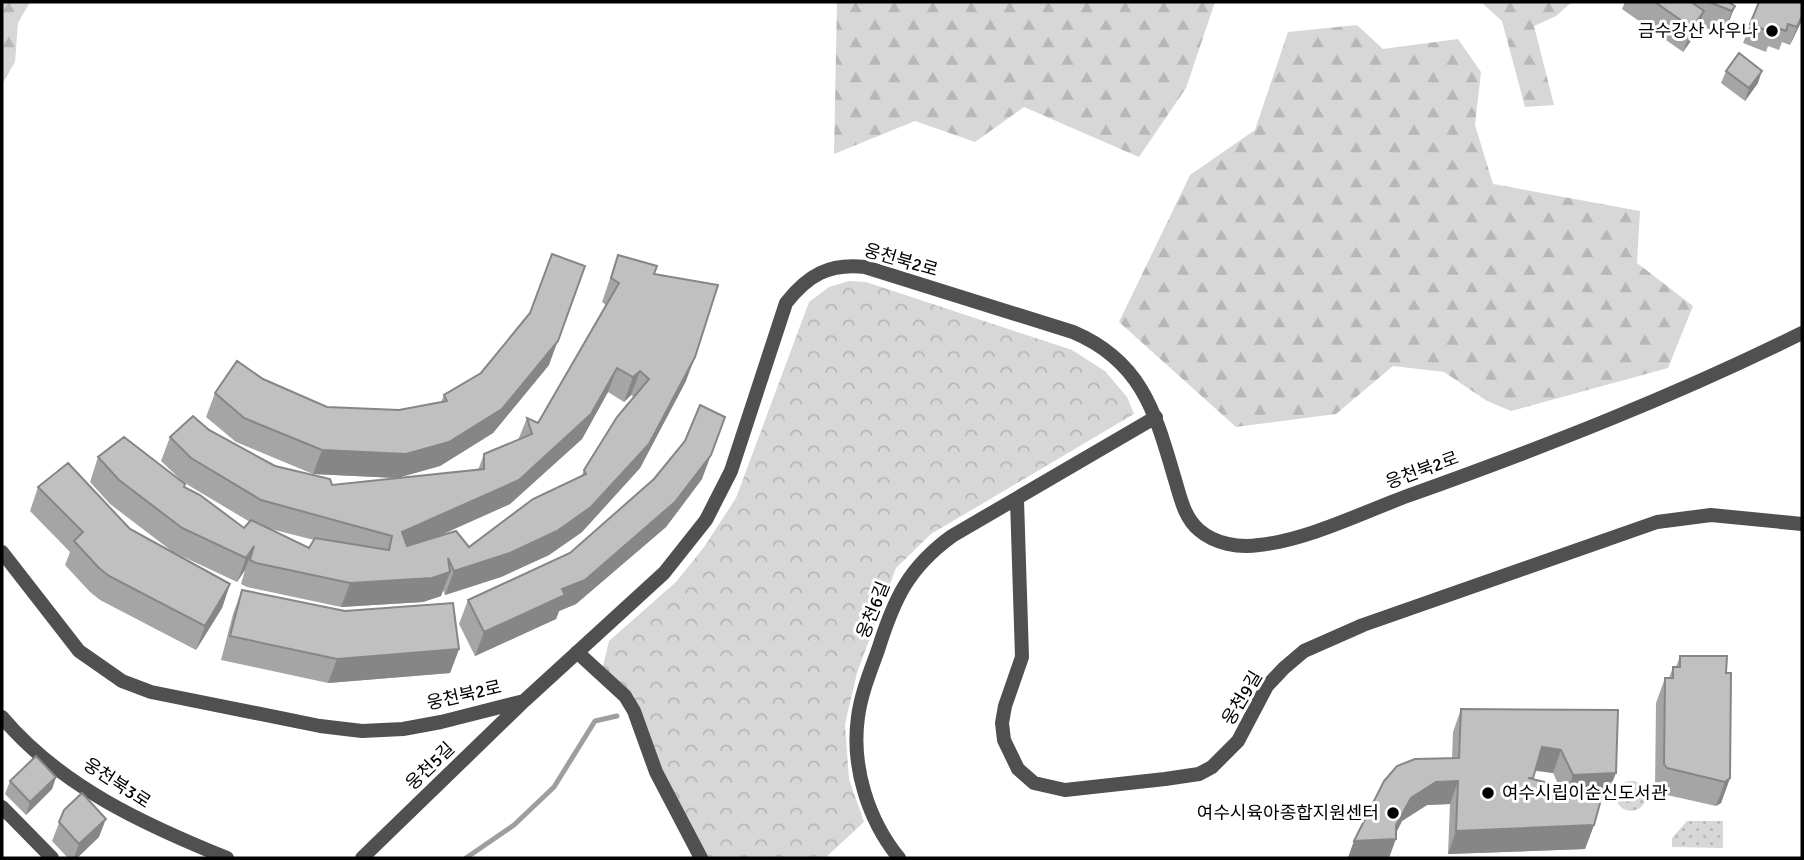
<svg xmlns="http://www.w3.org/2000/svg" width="1804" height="860" viewBox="0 0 1804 860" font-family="Signika,'Noto Sans KR',sans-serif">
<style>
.forest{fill:url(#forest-firs)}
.park{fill:url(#park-crowns)}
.garden{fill:url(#garden-dots)}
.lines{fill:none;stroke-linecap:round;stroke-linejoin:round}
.stream{stroke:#9e9e9e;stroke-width:5}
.minor{stroke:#505050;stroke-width:14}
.wall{fill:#a5a5a5;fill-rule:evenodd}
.shaded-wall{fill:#868686}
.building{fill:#c0c0c0;stroke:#868686;stroke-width:2;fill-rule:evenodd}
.poi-dot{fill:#000;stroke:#fff;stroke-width:2.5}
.labels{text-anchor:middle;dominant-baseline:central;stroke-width:6;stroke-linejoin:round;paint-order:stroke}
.poi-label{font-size:18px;fill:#000;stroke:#fff;text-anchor:end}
.street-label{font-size:18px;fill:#000;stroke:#fff}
</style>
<defs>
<pattern id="forest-firs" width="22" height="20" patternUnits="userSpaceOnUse" patternTransform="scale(1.75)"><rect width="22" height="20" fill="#d7d7d7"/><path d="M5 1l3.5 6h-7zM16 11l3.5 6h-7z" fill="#b7b7b7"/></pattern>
<pattern id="park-crowns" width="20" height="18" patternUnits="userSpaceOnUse" patternTransform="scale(1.75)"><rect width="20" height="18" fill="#d7d7d7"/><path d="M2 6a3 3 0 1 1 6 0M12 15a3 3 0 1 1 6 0" fill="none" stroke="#b7b7b7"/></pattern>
<pattern id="garden-dots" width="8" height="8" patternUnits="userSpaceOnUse" patternTransform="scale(1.75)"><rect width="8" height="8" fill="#d7d7d7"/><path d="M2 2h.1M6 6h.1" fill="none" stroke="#b7b7b7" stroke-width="1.8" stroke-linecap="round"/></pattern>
</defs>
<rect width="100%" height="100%" fill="#fff"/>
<path class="forest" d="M 2,2 L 30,2 L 18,23 L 15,62 L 2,84 Z
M 837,2 L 1215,2 L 1186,88 L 1139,157 L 1024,107 L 975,142 L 915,121 L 834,154 Z
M 1481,2 L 1572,2 L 1556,16 L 1534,26 L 1554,105 L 1525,107 L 1502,21 Z
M 1357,25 L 1383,49 L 1458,39 L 1481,72 L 1475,125 L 1493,184 L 1640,211 L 1637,263 L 1693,306 L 1668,368 L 1511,411 L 1487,401 L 1444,372 L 1393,366 L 1336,414 L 1236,427 L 1119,322 L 1190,175 L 1255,130 L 1288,32 Z"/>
<path class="park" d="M 849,281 L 866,282 L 1072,350 L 1105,371 L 1127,397 L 1134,414 L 931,534 L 896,568 L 857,673 L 845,724 L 849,779 L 864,822 L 825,858 L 709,858 L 603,666 L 609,641 L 676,582 L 704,547 L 736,498 L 809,302 L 829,287 Z"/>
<path class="garden" d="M1616 796a15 15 0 1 1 30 0a15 15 0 1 1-30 0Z
M 1687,821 L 1723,821 L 1723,848 L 1672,847 L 1672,838 Z"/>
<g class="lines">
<path class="stream" d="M 466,858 L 514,825 L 554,787 L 595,721 L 617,716"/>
<path class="minor" d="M 1017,500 L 1022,657 L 1005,706 L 1002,723 L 1004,740 L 1018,769 L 1034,783 L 1065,790 L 1165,779 L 1199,774 L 1212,767 L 1238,741 L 1267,686 L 1284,668 L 1304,651 L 1363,625 L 1657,522 L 1711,515 L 1802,524
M 2,552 L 79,651 L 122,681 L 151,692 L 320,726 L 362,731 L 403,729 L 441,722 L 524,701 L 664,573 L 706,520 L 731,471 L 786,303 C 808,275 829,263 865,267 L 1073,332 C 1144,362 1156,416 1176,483 C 1181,500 1185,518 1199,530 C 1215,544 1239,548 1259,545 C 1308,540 1363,512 1410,495 C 1544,447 1675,396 1802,333
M 577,652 L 625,696 L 634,711 L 656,772 L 701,858
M 2,717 C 60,786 145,825 227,858
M 2,807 L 52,858
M 362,858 L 522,703
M 899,858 C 868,820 851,766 858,717 C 861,694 870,672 878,650 C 894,599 908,568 952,536 L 1156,417"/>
</g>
<path class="wall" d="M 1625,2 L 1728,2 L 1735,6 L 1723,35 L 1698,25 L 1695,35 L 1683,52 L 1622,9 Z
M 1759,2 L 1802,2 L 1802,20 L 1790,45 L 1782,42 L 1779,50 L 1768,46 L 1766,52 L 1743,43 Z
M 1726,71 L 1758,83 L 1745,101 L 1721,83 Z
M 618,255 L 654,274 L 686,381 L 640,468 L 582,532 L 549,555 L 501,577 L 445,595 L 443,590 L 441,596 L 423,602 L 341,607 L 247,587 L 241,584 L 245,570 L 237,582 L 173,552 L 110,504 L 90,482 L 98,457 L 182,481 L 161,461 L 170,437 L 209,430 L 275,466 L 332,485 L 478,470 L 484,454 L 518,440 L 527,418 L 538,423 L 606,305 L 602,302 ZM 608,392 L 624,402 L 631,395 L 634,397 L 584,470 L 582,475 L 469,547 L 439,536 L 510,504 L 582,439 ZM 183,482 L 250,522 L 244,528 L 184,487 ZM 267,528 L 314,540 L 309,548 Z
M 549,365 L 493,433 L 440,466 L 397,478 L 313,474 L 236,442 L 206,417 L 215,393 L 263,379 L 327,407 L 399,410 L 441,402 L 444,395 Z
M 702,479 L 666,527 L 576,604 L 559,611 L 556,619 L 475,656 L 459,624 L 468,600 L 570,553 Z
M 38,487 L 130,529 L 230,584 L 222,608 L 196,650 L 100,600 L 90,592 L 65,565 L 70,552 L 30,511 Z
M 242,590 L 459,649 L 450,673 L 328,683 L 221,660 L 233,614 Z
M 1680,656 L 1726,673 L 1730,778 L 1721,803 L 1716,806 L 1658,793 L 1655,788 L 1656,703 L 1665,678 L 1669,678 L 1673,667 L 1676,667 Z
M 1461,709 L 1618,710 L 1607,796 L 1601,796 L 1594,825 L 1585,849 L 1448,854 L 1450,804 L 1427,805 L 1402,821 L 1396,833 L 1389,858 L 1348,858 L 1354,841 L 1452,758 L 1453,732 ZM 1535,771 L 1553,773 L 1559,786 L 1532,779 Z
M 56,777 L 52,789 L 26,815 L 5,794 L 10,781 Z
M 64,810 L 99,837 L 77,858 L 68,858 L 52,841 Z"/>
<path class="shaded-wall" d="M 1735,6 L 1726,30 L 1723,35 L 1732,11 Z
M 1704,11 L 1695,35 L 1683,52 L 1692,28 Z
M 1802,16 L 1802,20 L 1790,45 L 1797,27 Z
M 1762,71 L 1758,83 L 1745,101 L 1749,88 Z
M 585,266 L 549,365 L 493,433 L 440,466 L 397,478 L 313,474 L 322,450 L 406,454 Z
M 695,357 L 686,381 L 640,468 L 582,532 L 549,555 L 501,577 L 445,595 L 454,571 L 591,507 Z
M 617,368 L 608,392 L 582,439 L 510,504 L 393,556 L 402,532 L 519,480 Z
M 640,371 L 631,395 L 624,402 L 633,377 Z
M 711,455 L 702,479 L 666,527 L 576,604 L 559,611 L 556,619 L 475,656 L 484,632 L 562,589 Z
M 254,546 L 245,570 L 237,582 L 246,558 Z
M 450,572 L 441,596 L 423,602 L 341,607 L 350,583 Z
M 230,584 L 222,608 L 196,650 L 205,626 Z
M 459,649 L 450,673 L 328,683 L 337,659 Z
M 1542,747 L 1561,750 L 1553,773 L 1534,770 Z
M 1616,773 L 1607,796 L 1565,798 L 1573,775 Z
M 56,777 L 52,789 L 26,815 L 30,802 Z
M 1730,778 L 1721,803 L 1716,806 L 1725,782 Z
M 1458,781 L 1450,804 L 1427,805 L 1402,821 L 1393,839 L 1396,839 L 1389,858 L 1348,858 L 1354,841 L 1396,825 L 1411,798 L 1436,782 Z
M 106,819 L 99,837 L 77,858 L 74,858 L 79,844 Z
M 1594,825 L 1585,849 L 1448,854 L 1456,831 Z"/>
<path class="building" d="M 1655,2 L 1691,2 L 1704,11 L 1692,28 Z
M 1709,2 L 1728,2 L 1735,6 L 1732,11 Z
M 1759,2 L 1802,2 L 1802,16 L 1797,27 L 1788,24 L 1786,31 L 1775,27 L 1773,33 L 1750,24 Z
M 1739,53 L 1762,71 L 1749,88 L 1726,71 Z
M 552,254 L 585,266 L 558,341 L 502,409 L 449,442 L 406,454 L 322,450 L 244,418 L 215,393 L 237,361 L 263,379 L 327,407 L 399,410 L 447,401 L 444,395 L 481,373 L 530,313 Z
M 618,255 L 657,266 L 654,274 L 718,285 L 695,357 L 649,444 L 591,507 L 557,531 L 510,553 L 454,571 L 448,558 L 450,572 L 432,578 L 350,583 L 256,563 L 250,560 L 254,546 L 246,558 L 182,528 L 119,480 L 98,457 L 124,437 L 185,484 L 184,487 L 200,495 L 244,528 L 251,520 L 309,548 L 315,538 L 389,550 L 392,536 L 261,500 L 191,458 L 170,437 L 193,416 L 209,430 L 275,466 L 330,479 L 332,485 L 484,469 L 484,454 L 532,434 L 527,418 L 538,423 L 619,283 L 611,278 ZM 617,368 L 633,377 L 640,371 L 649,379 L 617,417 L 584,470 L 586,474 L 533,499 L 469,547 L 456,531 L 407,546 L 402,532 L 519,480 L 591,414 Z
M 700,405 L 725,417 L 711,455 L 675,502 L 585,580 L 562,589 L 565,595 L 484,632 L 468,600 L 570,553 L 654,479 L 685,441 Z
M 68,463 L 130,529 L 230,584 L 205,626 L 109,576 L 99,568 L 74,541 L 83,532 L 38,487 Z
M 242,590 L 345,611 L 453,603 L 459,649 L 337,659 L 230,636 Z
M 1680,656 L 1727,656 L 1726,673 L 1731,673 L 1730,778 L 1725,782 L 1667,768 L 1664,764 L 1665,678 L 1673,678 L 1673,667 L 1680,667 Z
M 1461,709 L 1618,710 L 1616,773 L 1573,775 L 1561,750 L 1542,747 L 1533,778 L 1528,778 L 1602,796 L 1594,825 L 1456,831 L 1458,781 L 1436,782 L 1411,798 L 1396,825 L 1396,839 L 1354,841 L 1384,781 L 1397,766 L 1415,759 L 1459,758 Z
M 36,756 L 56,777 L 30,802 L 10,781 Z
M 82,793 L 106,819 L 79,844 L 59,822 L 64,810 Z"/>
<g class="poi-dot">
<circle cx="1772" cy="31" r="7"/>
<circle cx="1488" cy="793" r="7"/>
<circle cx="1393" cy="813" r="7"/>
</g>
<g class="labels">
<g class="poi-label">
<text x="1758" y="31">금수강산 사우나</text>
<text x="1502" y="793" text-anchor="start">여수시립이순신도서관</text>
<text x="1379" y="813">여수시육아종합지원센터</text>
</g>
<g class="street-label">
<text transform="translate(901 260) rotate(16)">웅천북2로</text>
<text transform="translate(1422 470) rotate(-20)">웅천북2로</text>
<text transform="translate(873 610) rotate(-68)">웅천6길</text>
<text transform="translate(464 695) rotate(-13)">웅천북2로</text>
<text transform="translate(1242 698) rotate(-59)">웅천9길</text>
<text transform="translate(430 766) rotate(-44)">웅천5길</text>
<text transform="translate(117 783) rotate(33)">웅천북3로</text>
</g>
</g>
<rect width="1804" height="860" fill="none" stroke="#000000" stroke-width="7"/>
</svg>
